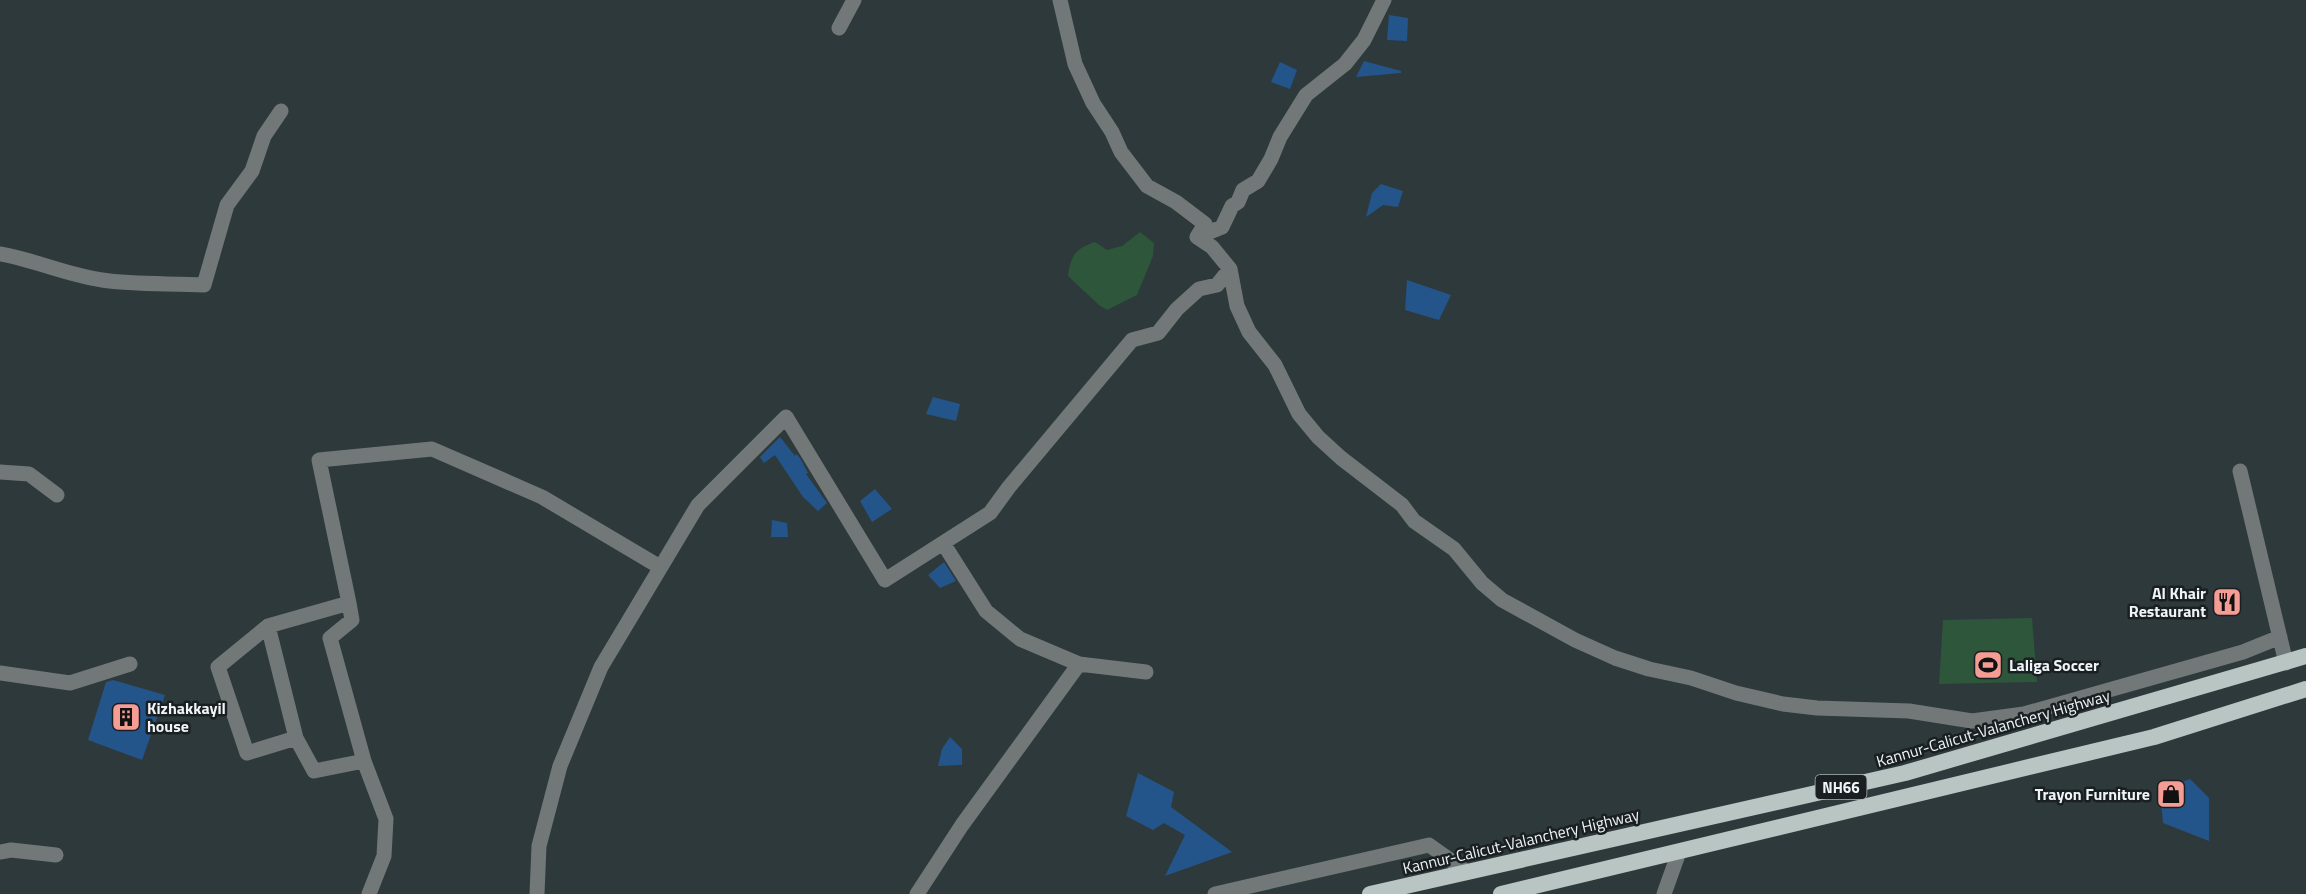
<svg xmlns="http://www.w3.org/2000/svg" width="2306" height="894" viewBox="0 0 2306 894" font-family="'Titillium Web',sans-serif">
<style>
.green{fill:#2d563a}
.building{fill:#24558a}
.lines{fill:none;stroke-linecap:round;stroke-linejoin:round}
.minor{stroke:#727877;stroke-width:15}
.tertiary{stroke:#727877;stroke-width:15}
.trunk{stroke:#b8c5c2;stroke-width:16}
.labels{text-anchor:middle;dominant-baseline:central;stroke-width:5;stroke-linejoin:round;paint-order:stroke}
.shield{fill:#1a1f21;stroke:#aeb4b7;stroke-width:1.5}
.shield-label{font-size:15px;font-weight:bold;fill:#eef4f7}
.poi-label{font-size:16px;font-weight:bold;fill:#eef4f7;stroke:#1a1f21;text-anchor:end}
.street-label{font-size:16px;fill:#eef4f7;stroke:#1a1f21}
</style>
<rect width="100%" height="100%" fill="#2e393c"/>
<path class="green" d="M 1140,232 L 1154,243 L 1153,256 L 1137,295 L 1107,310 L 1099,305 L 1068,276 C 1071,255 1075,249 1095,242 L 1107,250 L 1122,246 Z
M 2032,618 L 2037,682 L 1939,684 L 1943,620 Z"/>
<path class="building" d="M 1389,15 L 1408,18 L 1407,41 L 1387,40 Z
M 1364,61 L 1401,71 L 1401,73 L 1356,77 Z
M 1280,62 L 1297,70 L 1290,89 L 1271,82 Z
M 1381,184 L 1403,191 L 1398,207 L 1383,205 L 1366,217 L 1372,193 Z
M 1407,280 L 1451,295 L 1439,320 L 1405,310 Z
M 933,397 L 960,404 L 956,421 L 926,414 Z
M 780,437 L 795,456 L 796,454 L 800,458 L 808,473 L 806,474 L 827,503 L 818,511 L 803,497 L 775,455 L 764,463 L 760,457 Z
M 875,489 L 892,509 L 872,522 L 860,501 Z
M 772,520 L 787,523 L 788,537 L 771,537 Z
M 944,562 L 956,581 L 940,588 L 928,575 Z
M 113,680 L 165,695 L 142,760 L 88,740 L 106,682 Z
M 950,737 L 962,749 L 962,765 L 938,766 L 942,749 Z
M 1138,773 L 1174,792 L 1171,807 L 1232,852 L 1165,876 L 1185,835 L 1164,823 L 1153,830 L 1126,816 Z
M 2190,779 L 2209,798 L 2209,841 L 2163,823 L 2160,790 Z"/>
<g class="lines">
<path class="minor" d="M 1060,0 L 1075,64 L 1093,103 L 1112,132 L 1121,152 L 1147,186 L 1176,202 L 1205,224 L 1197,237
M 839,28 L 854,0
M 1197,237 L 1212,247 L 1230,269 L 1237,306 L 1249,332 L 1275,365 L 1299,414 L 1318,437 L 1341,458 L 1402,505 L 1414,521 L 1454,549 L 1482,583 L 1502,600 L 1575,640 L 1615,658 L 1649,669 L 1691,678 L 1736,693 L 1783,704 L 1817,708 L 1909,711 L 1972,721 L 2024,714 L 2243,652 L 2280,637
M 1197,237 L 1222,227 L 1232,206 L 1238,202 L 1243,190 L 1258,181 L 1271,159 L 1280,137 L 1306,95 L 1345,64 L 1364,40 L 1384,0
M 0,254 C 35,260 67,275 102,280 C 135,285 170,283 204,285 L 227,205 L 252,171 L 264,136 L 281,111
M 2240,471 L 2286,663
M 0,472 L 29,474 L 57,495
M 943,543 L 986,611 L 1020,639 L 1079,664 L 1146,672
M 349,603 L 352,620 L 330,638 L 364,761 L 314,771 L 296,738 L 247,753 L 218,667 L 268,626 L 349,603 L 319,460 L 432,449 L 542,497 L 660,567
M 268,626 L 296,738
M 0,673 L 70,683 L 130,664
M 364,761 L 386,819 L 384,856 L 369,894
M 0,852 L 11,850 L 56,855
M 537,894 L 539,846 L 560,766 L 601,667 L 698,505 L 786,417 L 885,580 L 990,513 L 1009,487 L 1132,340 L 1158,333 L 1177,309 L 1199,289 L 1217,285 L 1230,269
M 917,894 L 962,825 L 1079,664
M 1664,894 L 1679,852"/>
<path class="tertiary" d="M 1215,894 L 1429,845 L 1467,872"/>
<path class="trunk" d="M 1370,894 L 1905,773 L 2306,656
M 1501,894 L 2154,737 L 2306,689"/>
</g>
<defs>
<g id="restaurant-square" transform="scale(1.5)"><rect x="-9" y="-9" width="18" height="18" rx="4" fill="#f59c95" stroke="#1a1f21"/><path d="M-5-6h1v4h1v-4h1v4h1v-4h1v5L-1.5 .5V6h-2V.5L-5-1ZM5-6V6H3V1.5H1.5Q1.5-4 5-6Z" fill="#111"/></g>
<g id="stadium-square" transform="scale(1.5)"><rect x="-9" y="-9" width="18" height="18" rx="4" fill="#f59c95" stroke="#1a1f21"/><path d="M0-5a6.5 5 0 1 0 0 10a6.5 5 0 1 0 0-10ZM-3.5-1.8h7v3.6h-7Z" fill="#111"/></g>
<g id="building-square" transform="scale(1.5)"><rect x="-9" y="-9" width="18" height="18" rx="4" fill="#f59c95" stroke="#1a1f21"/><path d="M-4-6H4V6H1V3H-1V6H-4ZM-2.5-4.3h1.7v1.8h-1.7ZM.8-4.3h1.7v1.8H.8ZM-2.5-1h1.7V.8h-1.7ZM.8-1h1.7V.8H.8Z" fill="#111"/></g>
<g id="shop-square" transform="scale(1.5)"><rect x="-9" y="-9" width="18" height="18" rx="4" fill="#f59c95" stroke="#1a1f21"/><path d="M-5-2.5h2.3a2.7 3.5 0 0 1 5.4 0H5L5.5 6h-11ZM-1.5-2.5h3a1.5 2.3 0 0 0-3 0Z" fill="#111"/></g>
</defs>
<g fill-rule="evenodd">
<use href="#restaurant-square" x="2227" y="602"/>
<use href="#stadium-square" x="1988" y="665"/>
<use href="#building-square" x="126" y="717"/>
<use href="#shop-square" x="2171" y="794"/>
</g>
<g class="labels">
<rect class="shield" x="1815.5" y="775" width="51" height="24" rx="4.5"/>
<g class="shield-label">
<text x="1841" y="787">NH66</text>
</g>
<g class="poi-label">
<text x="2206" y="593">Al Khair<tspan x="2206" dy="18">Restaurant</tspan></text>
<text x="2009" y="665" text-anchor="start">Laliga Soccer</text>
<text x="147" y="708" text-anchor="start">Kizhakkayil<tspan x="147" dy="18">house</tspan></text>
<text x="2150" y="794">Trayon Furniture</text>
</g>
<g class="street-label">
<text transform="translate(1993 728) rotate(-16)">Kannur-Calicut-Valanchery Highway</text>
<text transform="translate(1521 841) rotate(-13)">Kannur-Calicut-Valanchery Highway</text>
</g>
</g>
</svg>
